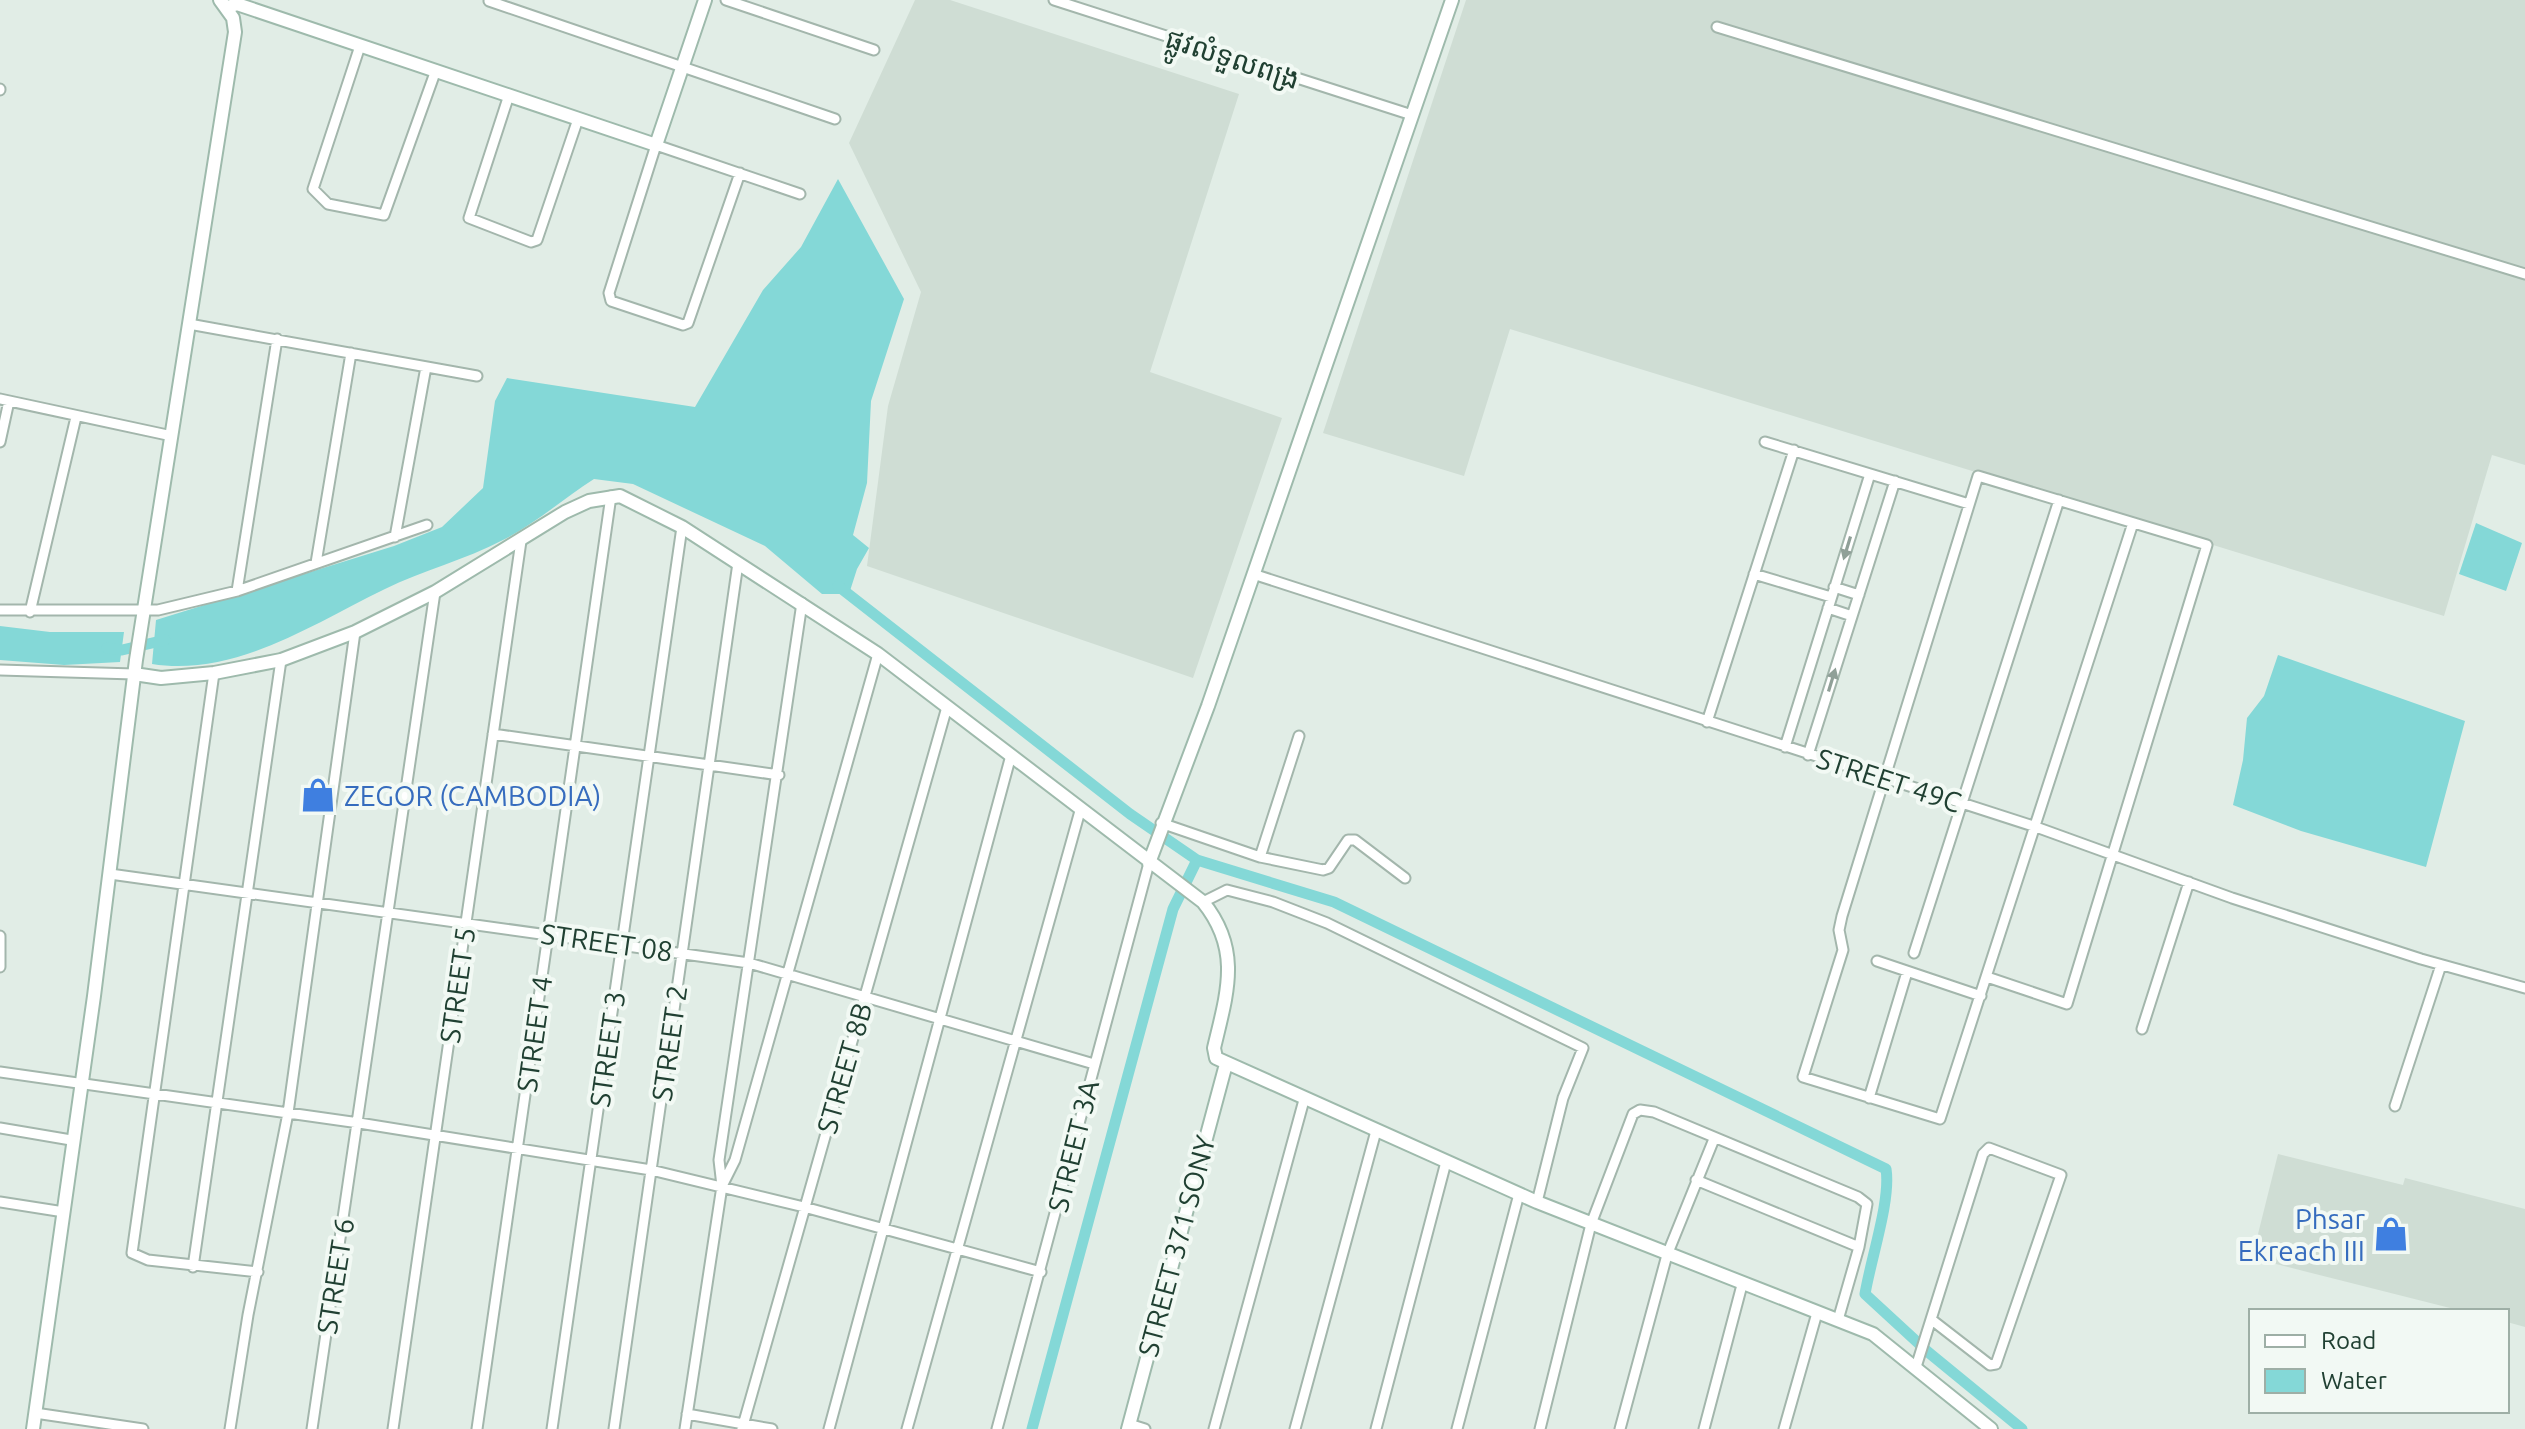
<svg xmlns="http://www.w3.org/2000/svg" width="2525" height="1429" viewBox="0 0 2525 1429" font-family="Ubuntu,'Noto Sans Khmer',sans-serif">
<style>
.built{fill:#cfddd4}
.water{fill:#84d8d7}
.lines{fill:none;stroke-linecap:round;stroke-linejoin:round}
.canal{stroke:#84d8d7;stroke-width:11}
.street-casing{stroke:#a3b6ac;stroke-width:13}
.secondary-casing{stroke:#9ebaac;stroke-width:16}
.street{stroke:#fff;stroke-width:9}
.secondary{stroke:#fff;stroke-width:12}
.oneway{fill:#90a098}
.labels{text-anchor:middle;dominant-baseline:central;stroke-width:8;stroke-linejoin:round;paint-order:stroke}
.street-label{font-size:28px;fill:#204032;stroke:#f2f9f4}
.shop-label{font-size:28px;fill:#366cbe;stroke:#f2f9f4;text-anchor:start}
</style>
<rect width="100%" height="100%" fill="#e1ede6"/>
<path class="built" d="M 915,0 L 950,0 L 1239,94 L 1150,372 L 1282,418 L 1193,678 L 867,566 L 888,406 L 921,292 L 849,143 Z
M 1466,0 L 2525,0 L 2525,465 L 2492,455 L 2444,616 L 1510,329 L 1464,476 L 1323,433 Z
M 2278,1154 L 2403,1185 L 2405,1178 L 2525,1209 L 2525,1327 L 2507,1322 L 2507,1311 L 2462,1311 L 2252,1258 Z"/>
<path class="water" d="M 838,179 L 904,299 L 871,401 L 867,483 L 853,535 L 869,548 L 857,569 L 849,594 L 822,594 L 765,546 L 633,484 L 594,479 C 564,498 535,524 503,540 C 465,560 423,570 385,589 C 313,624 235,677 152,664 L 156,620 L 394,546 L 442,527 L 483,488 L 495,401 L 507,378 L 695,407 L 763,290 L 801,247 Z
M 2476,523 L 2522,543 L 2506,591 L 2459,574 Z
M 0,626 L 50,632 L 124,632 L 120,662 L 64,665 L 0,660 Z
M 2278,655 L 2465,721 L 2426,867 L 2301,831 L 2233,805 L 2243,760 L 2247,718 L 2264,696 Z"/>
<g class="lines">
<path class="canal" d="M 838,586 L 1130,814 L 1197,860 L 1334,902 L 1886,1169 C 1891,1200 1871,1258 1865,1294 L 1928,1352 L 2022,1429
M 107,648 L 122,650 L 165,640
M 1032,1429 L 1173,909 L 1197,860"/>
<g class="street-casing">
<path id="street" d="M 726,0 L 874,50
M 1054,0 L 1412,115
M 489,1 L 835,119
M 1717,27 L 2525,274
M 360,46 L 313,189 L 328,204 L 384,215 L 436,70
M 0,90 L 0,89
M 509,95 L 469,218 L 531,242 L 537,240 L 578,119
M 740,173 L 688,323 L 683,325 L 611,301 L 609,293 L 656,145 L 800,194
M 189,324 L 477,376
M 0,399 L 172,436
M 0,442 L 9,401
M 1765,442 L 1969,504
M 395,537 L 426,367
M 316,563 L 351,353
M 1253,574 L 2036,827 L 2232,898 L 2421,959 L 2525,988
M 1754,574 L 1831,597
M 1834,587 L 1859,595
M 237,591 L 277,339
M 1828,608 L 1852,616
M 0,610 L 158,610 L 237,591 L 427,525
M 30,612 L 76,417
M 0,670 L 134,674
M 214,673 L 132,1253 L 148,1260 L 258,1272
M 1707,722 L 1794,450
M 493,734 L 779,775
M 1785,747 L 1870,474
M 1808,755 L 1895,481
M 1161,823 L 1260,857 L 1299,736
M 1260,857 L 1323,870 L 1329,868 L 1348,840 L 1355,840 L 1405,878
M 110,874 L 749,963 L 1094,1064
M 1203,902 L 1227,890 L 1273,902 L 1327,923 L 1583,1048 L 1563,1098 L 1537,1202
M 0,936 L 0,967
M 1914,953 L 2059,500
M 1877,961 L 1981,996
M 1987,977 L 2067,1004 L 2207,545 L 1978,476 L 1842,916 L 1839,930 L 1843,950 L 1803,1077 L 1940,1119 L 2133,523
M 2142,1029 L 2189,882
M 0,1072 L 359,1123 L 651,1170 L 804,1207 L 1041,1272
M 1869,1098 L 1907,972
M 2395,1106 L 2441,965
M 0,1128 L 71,1140
M 1696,1180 L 1859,1247
M 722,1186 L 735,1160 L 878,654
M 0,1202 L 64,1212
M 193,1267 L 281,660
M 1916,1367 L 1983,1154 L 1989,1148 L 2061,1175 L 1996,1364 L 1990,1365 L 1932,1320
M 35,1413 L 143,1429
M 687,1414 L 772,1429
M 1129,1424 L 1145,1429
M 230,1429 L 248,1315 L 288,1113 L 355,632
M 312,1429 L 435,592
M 393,1429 L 521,541
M 477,1429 L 611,496
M 552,1429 L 682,527
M 614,1429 L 738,563
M 685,1429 L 722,1186 L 719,1160 L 802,603
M 742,1429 L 947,707
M 829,1429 L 1010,759
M 907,1429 L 1080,811
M 997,1429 L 1149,863
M 1214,1429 L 1304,1100
M 1295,1429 L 1376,1131
M 1376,1429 L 1446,1162
M 1457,1429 L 1519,1194
M 1540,1429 L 1591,1224 L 1633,1114 L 1640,1110 L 1654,1112 L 1858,1197 L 1867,1204 L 1859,1247 L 1838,1320
M 1620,1429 L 1667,1255 L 1714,1139
M 1704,1429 L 1742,1285
M 1784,1429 L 1817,1313"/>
</g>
<g class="secondary-casing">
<path id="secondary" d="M 228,7 L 237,4 L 656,145 L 705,0
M 134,674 L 161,678 L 214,673 L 281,660 L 355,632 L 435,592 L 565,512 L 589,501 L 620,496 L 682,527 L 878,654 L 1203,902 C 1242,950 1227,993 1214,1048 L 1216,1058 L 1537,1202 L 1873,1334 L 1991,1429
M 1149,863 L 1208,706 L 1452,0
M 33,1429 L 94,996 L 136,660 L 235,32 L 233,18 L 220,0
M 1128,1429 L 1226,1064"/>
</g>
<use href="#street" class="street"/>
<use href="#secondary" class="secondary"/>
</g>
<defs><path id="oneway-solid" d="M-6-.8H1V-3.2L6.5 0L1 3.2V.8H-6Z" transform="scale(2)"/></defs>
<g class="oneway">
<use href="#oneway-solid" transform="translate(1847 548) rotate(107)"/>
<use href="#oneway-solid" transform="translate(1832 680) rotate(-73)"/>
</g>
<defs>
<g id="shop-bare" transform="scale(2.76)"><path d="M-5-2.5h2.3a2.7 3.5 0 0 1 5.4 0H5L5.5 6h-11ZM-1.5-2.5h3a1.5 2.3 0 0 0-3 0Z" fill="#3f7fe0" stroke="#f2f9f4" stroke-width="2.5" paint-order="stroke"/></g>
</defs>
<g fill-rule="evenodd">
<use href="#shop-bare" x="318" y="795"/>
<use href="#shop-bare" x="2391" y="1234"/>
</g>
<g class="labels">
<g class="street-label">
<text transform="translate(1233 58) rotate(18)">ផ្លូវលំទួលពង្រ</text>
<text transform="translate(1889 780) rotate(18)">STREET 49C</text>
<text transform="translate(607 942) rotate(8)">STREET 08</text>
<text transform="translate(457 985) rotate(-82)">STREET 5</text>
<text transform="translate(534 1034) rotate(-82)">STREET 4</text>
<text transform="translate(669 1043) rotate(-82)">STREET 2</text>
<text transform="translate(607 1049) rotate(-82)">STREET 3</text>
<text transform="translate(844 1068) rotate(-74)">STREET 8B</text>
<text transform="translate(1073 1146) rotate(-76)">STREET 3A</text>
<text transform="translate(1176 1246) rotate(-75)">STREET 371 SONY</text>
<text transform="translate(335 1276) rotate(-81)">STREET 6</text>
</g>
<g class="shop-label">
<text x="344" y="795">ZEGOR (CAMBODIA)</text>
<text x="2365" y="1218" text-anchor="end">Phsar<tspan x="2365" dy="32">Ekreach III</tspan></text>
</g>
</g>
<rect x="2249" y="1309" width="260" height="104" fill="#f2f9f4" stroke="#9eafa6" stroke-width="2"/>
<rect x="2265" y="1335" width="40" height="12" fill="#ffffff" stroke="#9eafa6" stroke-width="2"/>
<text x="2321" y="1349" font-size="24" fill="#204032">Road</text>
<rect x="2265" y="1369" width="40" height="24" fill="#84d8d7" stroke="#9eafa6" stroke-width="2"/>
<text x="2321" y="1389" font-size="24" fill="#204032">Water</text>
</svg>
